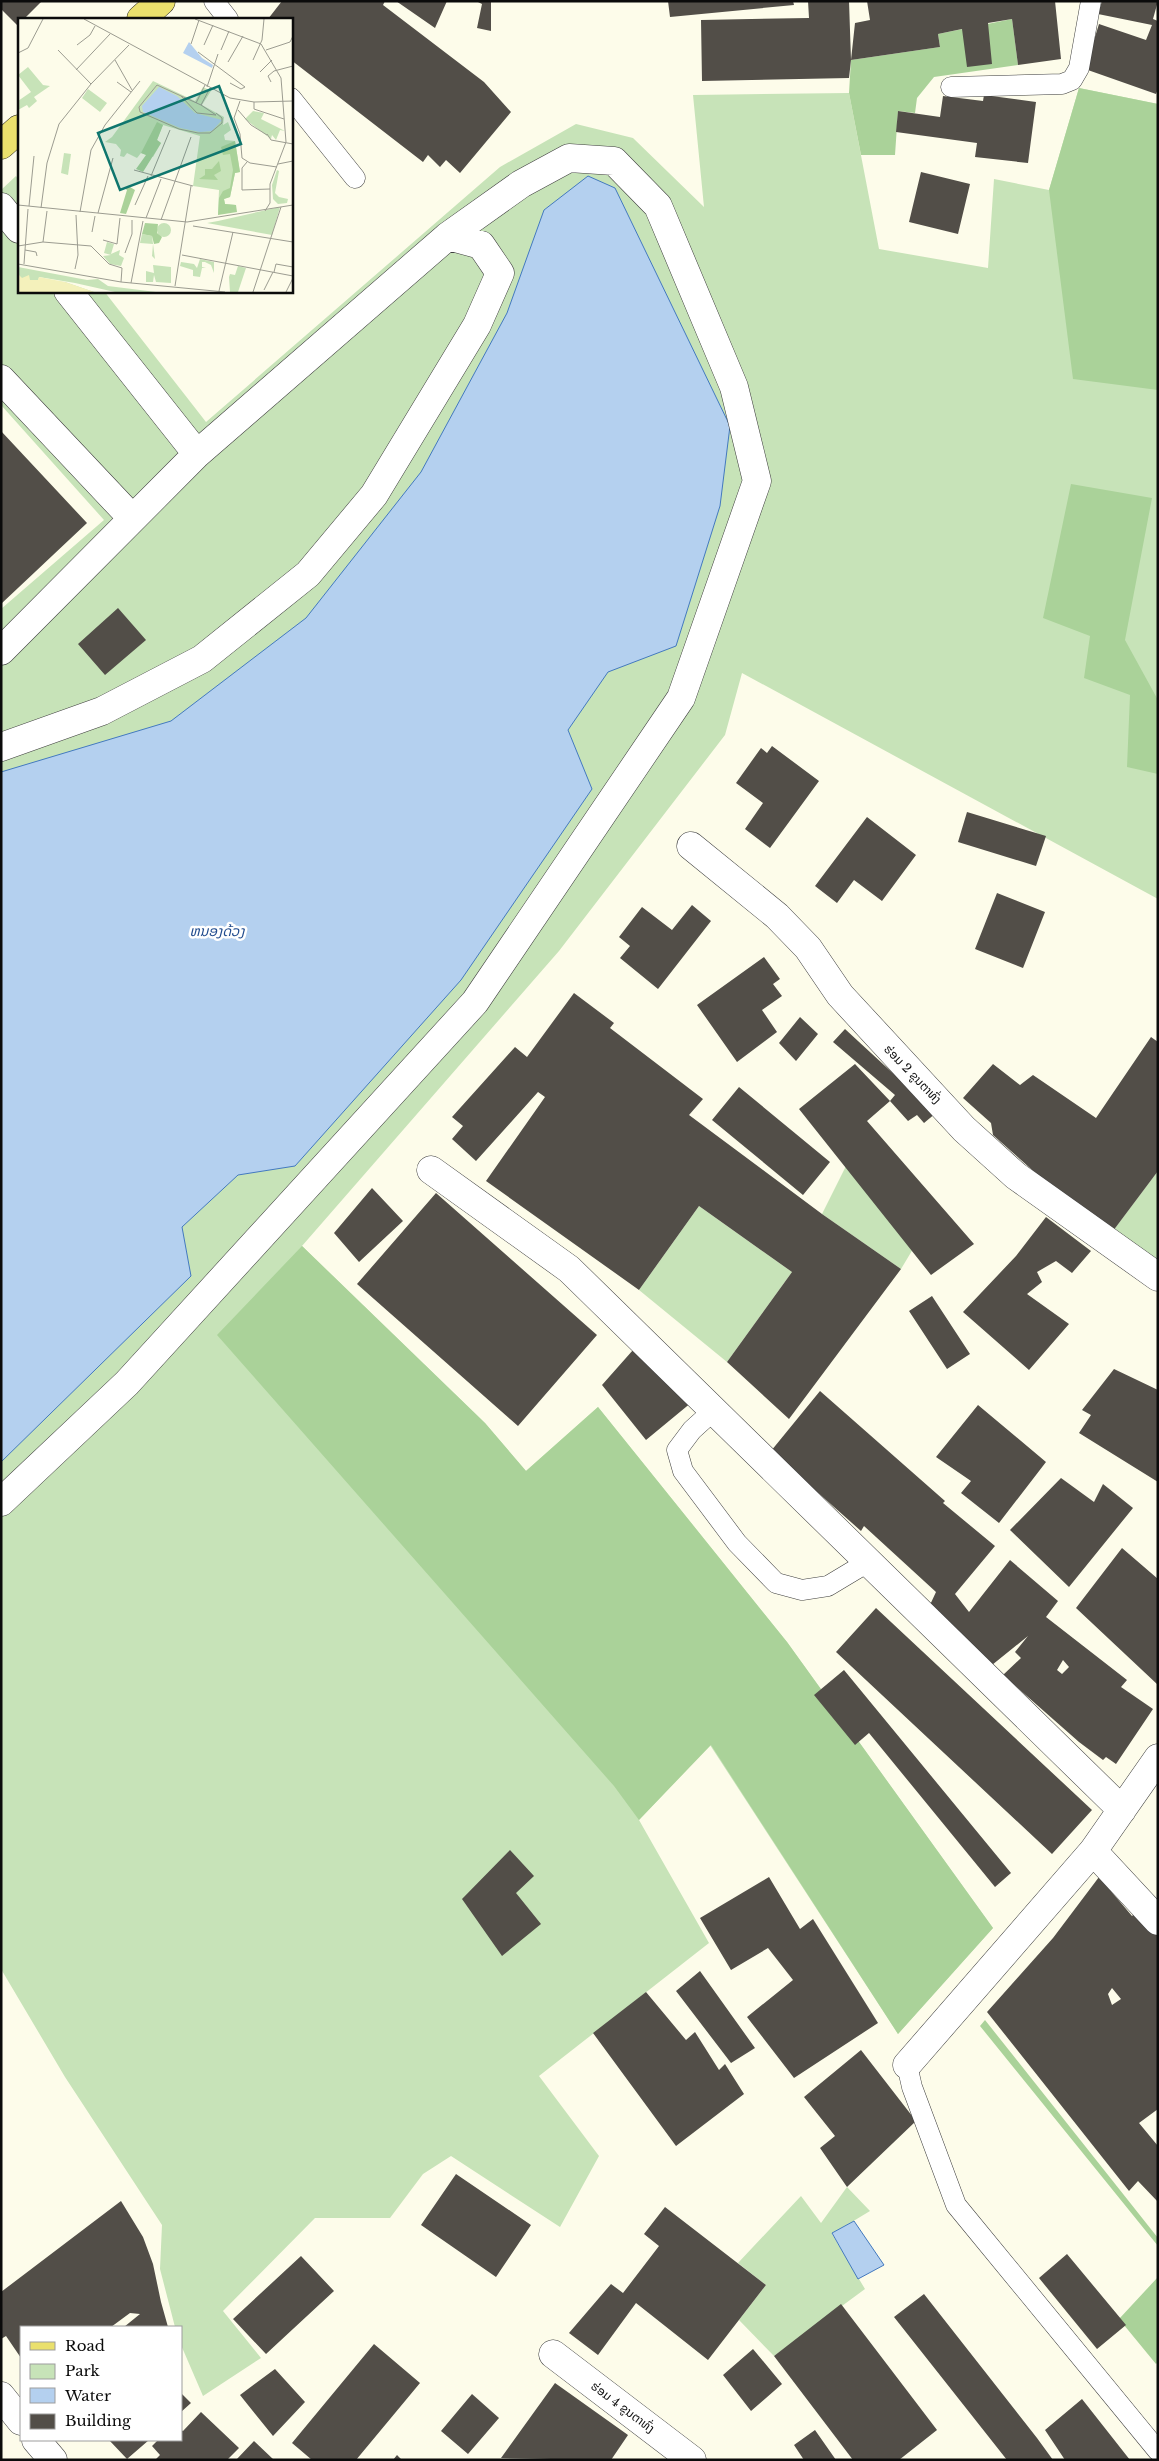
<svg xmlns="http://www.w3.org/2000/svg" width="1159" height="2461" viewBox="0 0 1159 2461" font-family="'Libre Baskerville','Noto Sans Lao',serif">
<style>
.green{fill:#c7e3b8}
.forest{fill:#aad299}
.water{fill:#b4d0ef;stroke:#4379bf}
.building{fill:#524e48;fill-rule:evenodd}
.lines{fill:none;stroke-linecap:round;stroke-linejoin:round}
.service-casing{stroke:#3e3e3e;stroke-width:21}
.minor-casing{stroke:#3e3e3e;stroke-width:29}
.primary-casing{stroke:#1c1c1c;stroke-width:29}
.service{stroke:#fff;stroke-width:20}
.minor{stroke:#fff;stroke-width:28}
.primary{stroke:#eae06d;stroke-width:28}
.labels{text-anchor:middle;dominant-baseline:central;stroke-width:5;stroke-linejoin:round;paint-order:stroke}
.street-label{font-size:12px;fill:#0b0b0b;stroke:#fff}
.water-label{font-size:14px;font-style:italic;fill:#224d8f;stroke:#fff}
.inset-road{fill:none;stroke:#9c9c91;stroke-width:1}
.view{fill:#0f766e;fill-opacity:0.15;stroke:#0f766e;stroke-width:2.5}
.inset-edge{fill:none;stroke:#0b0b0b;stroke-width:2.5}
</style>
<rect width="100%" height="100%" fill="#fdfcea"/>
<path class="green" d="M 1079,88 L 1158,104 L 1158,899 L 742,673 L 725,735 L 559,951 L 302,1246 L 485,1423 L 526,1471 L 598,1407 L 787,1642 L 993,1928 L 898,2034 L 710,1745 L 639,1820 L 709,1943 L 539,2076 L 599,2156 L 560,2227 L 451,2156 L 423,2174 L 390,2218 L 315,2218 L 223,2311 L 261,2358 L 203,2396 L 181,2345 L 181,2327 L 175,2327 L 160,2269 L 162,2225 L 65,2077 L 1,1969 L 1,609 L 104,520 L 1,405 L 1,190 L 16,176 L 19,180 L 19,291 L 104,291 L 206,422 L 500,167 L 576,124 L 633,138 L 704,207 L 693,95 L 849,93 L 879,249 L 988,268 L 994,179 L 1049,190 Z
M 846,1166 L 913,1249 L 901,1269 L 822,1214 Z
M 1158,1171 L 1158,1261 L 1113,1231 Z
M 699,1206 L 792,1272 L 727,1362 L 639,1290 Z
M 847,2187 L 870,2211 L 832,2234 L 865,2289 L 774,2356 L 739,2320 L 766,2285 L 738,2263 L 801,2196 L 821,2223 Z"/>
<path class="forest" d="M 1012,19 L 1018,65 L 934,77 L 917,98 L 915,113 L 898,111 L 895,155 L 861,155 L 849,93 L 851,60 L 940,47 L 938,34 Z
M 1079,88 L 1158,104 L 1158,390 L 1073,379 L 1049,190 Z
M 1071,484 L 1152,498 L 1125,640 L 1158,700 L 1158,774 L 1127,767 L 1130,695 L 1084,678 L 1090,636 L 1043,618 Z
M 302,1246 L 485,1423 L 526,1471 L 598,1407 L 787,1642 L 993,1928 L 898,2034 L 711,1745 L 639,1820 L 614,1786 L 217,1335 Z
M 985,2020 L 1158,2238 L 1158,2246 L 980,2026 Z
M 1158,2277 L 1158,2362 L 1156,2364 L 1119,2319 Z"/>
<path class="water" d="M 588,176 L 615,188 L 730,426 L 720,506 L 676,646 L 608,672 L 568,730 L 592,789 L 461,980 L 295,1166 L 238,1175 L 182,1227 L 191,1276 L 1,1462 L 1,772 L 171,721 L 306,618 L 421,472 L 507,313 L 544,210 Z
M 854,2221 L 884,2265 L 858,2279 L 832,2233 Z"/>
<path class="building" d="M 1,1 L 42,1 L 24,19 L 19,19 L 17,25 L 1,9 Z
M 282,1 L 385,1 L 383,5 L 484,82 L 511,112 L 460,173 L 446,160 L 440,167 L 428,155 L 423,162 L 291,60 L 291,19 L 268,19 Z
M 396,1 L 447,1 L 435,28 Z
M 476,1 L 491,1 L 491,31 L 477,28 L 482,4 Z
M 668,1 L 793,1 L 794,5 L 670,17 Z
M 808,1 L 849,1 L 851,60 L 855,23 L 870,20 L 867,1 L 1055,1 L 1061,59 L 1018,65 L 1012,19 L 988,23 L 992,64 L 967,67 L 962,29 L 938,34 L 940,47 L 851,60 L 849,78 L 702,81 L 701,20 L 809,18 Z
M 1102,1 L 1158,1 L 1153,19 L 1158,21 L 1158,89 L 1156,94 L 1085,69 L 1099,24 L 1146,40 L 1152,25 L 1098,14 Z
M 984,95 L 1036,102 L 1028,163 L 975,157 L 977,143 L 896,132 L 898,111 L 940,117 L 943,96 L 983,101 Z
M 921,172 L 970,184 L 958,234 L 909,222 Z
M 1,431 L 87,523 L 1,604 Z
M 118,608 L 146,640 L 105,675 L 78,644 Z
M 772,746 L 819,781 L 770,848 L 745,829 L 763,803 L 736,783 L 761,748 L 767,753 Z
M 967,812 L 1046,836 L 1036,866 L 958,842 Z
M 867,817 L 916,855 L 882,901 L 854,880 L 837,903 L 815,886 Z
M 997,893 L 1045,912 L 1023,968 L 975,949 Z
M 692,905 L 711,921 L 658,989 L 620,958 L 630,946 L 619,937 L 642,907 L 672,930 Z
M 764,957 L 780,979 L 773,984 L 782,996 L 762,1010 L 777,1032 L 737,1062 L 697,1005 Z
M 574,993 L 614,1023 L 610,1028 L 703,1099 L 689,1115 L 822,1214 L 901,1269 L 789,1419 L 727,1362 L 792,1272 L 699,1206 L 639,1290 L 486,1181 L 545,1097 L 538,1092 L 476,1161 L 452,1139 L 463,1126 L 452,1117 L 515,1047 L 527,1057 Z
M 800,1017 L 818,1034 L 796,1061 L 779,1043 Z
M 845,1029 L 936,1113 L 924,1123 L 917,1115 L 908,1121 L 890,1101 L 867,1121 L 974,1244 L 931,1275 L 799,1109 L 855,1064 L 890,1101 L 895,1095 L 833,1042 Z
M 1151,1037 L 1158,1042 L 1158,1171 L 1113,1231 L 1050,1186 L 993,1135 L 991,1123 L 963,1098 L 993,1064 L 1020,1085 L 1033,1075 L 1096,1118 Z
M 739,1087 L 830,1162 L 803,1195 L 712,1120 Z
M 372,1188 L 403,1221 L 359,1262 L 334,1233 Z
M 436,1193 L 597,1335 L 518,1426 L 357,1284 Z
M 1046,1217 L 1091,1251 L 1072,1273 L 1056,1261 L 1037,1272 L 1042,1282 L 1027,1294 L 1069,1324 L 1029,1370 L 963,1312 L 1016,1256 Z
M 932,1296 L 970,1354 L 947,1369 L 909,1311 Z
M 633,1350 L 692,1402 L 646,1440 L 602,1385 Z
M 1114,1369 L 1158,1390 L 1158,1482 L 1079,1433 L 1091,1415 L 1082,1410 Z
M 820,1391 L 945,1501 L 943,1503 L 995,1546 L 955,1594 L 969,1612 L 1010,1560 L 1058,1601 L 1046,1617 L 1127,1680 L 1121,1687 L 1153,1709 L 1116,1764 L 1106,1757 L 1103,1760 L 1079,1742 L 1003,1675 L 1021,1658 L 1015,1652 L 1028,1636 L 992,1665 L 929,1607 L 936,1592 L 864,1526 L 861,1531 L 771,1451 ZM 1063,1660 L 1069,1667 L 1062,1674 L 1057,1670 Z
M 978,1405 L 1046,1462 L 999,1523 L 961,1493 L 971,1481 L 936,1457 Z
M 1061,1478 L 1094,1502 L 1103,1484 L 1133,1508 L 1069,1587 L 1010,1530 Z
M 1122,1548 L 1158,1579 L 1158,1685 L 1076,1608 Z
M 876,1608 L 1092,1810 L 1052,1854 L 836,1652 Z
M 844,1670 L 1011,1873 L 995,1887 L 869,1733 L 855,1745 L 814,1695 Z
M 510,1850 L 534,1876 L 516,1893 L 541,1924 L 502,1956 L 462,1899 Z
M 769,1877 L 800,1929 L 813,1919 L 878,2023 L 794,2078 L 747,2017 L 793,1980 L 768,1948 L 731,1970 L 700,1918 Z
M 1099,1877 L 1132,1916 L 1141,1908 L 1158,1926 L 1158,2109 L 1139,2123 L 1158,2146 L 1158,2202 L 1138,2181 L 1129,2191 L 987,2012 L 1053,1938 ZM 1112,1988 L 1121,1999 L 1112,2005 L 1108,1994 Z
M 700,1971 L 755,2048 L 731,2063 L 676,1991 Z
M 646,1992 L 686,2040 L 695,2032 L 719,2070 L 725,2064 L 744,2094 L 676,2146 L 593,2033 Z
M 861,2050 L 916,2121 L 847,2187 L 820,2148 L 835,2136 L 804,2097 Z
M 456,2174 L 531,2225 L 496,2277 L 421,2225 Z
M 121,2201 L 143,2237 L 153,2264 L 161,2302 L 168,2327 L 124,2327 L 140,2314 L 130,2313 L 111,2327 L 21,2327 L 21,2358 L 6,2336 L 1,2339 L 1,2292 Z
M 665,2207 L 766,2285 L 708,2360 L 636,2303 L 598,2355 L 569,2333 L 611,2284 L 623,2293 L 659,2246 L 644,2234 Z
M 1067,2254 L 1126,2325 L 1097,2349 L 1039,2278 Z
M 301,2256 L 334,2291 L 266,2354 L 233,2319 Z
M 924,2294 L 1037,2438 L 1053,2460 L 1007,2460 L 894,2317 Z
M 841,2304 L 937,2430 L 899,2460 L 853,2460 L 774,2356 Z
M 374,2344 L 420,2383 L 356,2460 L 312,2460 L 292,2443 Z
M 753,2349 L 782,2384 L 751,2411 L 723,2375 Z
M 275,2369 L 305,2402 L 273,2436 L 240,2395 Z
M 555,2383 L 628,2435 L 611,2460 L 501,2458 Z
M 181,2393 L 191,2403 L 181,2412 Z
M 472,2394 L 499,2418 L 468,2454 L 441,2431 Z
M 1082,2399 L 1130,2460 L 1065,2460 L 1045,2430 Z
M 201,2412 L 239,2448 L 227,2460 L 155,2460 L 160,2455 L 152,2446 L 158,2440 L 181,2440 L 181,2430 L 183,2431 Z
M 815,2430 L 836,2460 L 804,2460 L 794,2445 Z
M 109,2440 L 149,2440 L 127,2459 Z
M 254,2441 L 274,2460 L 236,2460 Z
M 397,2455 L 402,2460 L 393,2460 Z"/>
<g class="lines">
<g class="service-casing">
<path id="service" d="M 214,1 L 228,19
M 951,87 L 1062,84 L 1072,80 L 1079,68 L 1091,1
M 291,98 L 355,178
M 713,1411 L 692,1430 L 677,1450 L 683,1471 L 737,1543 L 776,1583 L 802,1590 L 828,1586 L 868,1562
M 907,2065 L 912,2087 L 956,2205 L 1158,2451"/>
</g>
<g class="minor-casing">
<path id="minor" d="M 1,207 L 19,229
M 68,291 L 197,454
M 1,379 L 132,518
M 1,651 L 197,454 L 448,236 L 481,245 L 500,273 L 477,325 L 374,495 L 308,574 L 202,659 L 102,711 L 1,747
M 691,846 L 777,916 L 808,948 L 840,995 L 964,1129 L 1016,1176 L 1158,1277
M 431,1170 L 569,1269 L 1122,1810
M 1,1502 L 127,1383 L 475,1002 L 681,698 L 757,481 L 734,387 L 658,206 L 614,161 L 569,158 L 521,184 L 448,236
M 1093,1851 L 1158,1921
M 907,2065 L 1093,1851 L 1158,1758
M 553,2354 L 692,2460
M 1,2396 L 21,2421
M 36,2440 L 53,2460"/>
</g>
<g class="primary-casing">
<path id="primary" d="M 141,19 L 161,1
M 1,145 L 19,129"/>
</g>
<use href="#service" class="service"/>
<use href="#minor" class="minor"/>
<use href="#primary" class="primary"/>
</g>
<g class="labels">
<g class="street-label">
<text transform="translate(913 1074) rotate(46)">ຮ່ອມ 2 ຂູນຕາທົ່ງ</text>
<text transform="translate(623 2407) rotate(37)">ຮ່ອມ 4 ຂູນຕາທົ່ງ</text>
</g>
<g class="water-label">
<text x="217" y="931">ຫນອງດ້ວງ</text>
</g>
</g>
<g transform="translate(18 18)">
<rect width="275" height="275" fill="#fdfcea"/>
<path d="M 10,49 L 25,67 L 32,68 L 16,79 L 19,83 L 11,90 L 9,87 L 0,92 L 0,83 L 13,74 L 0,57 ZM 135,63 L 177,83 L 185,69 L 193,73 L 184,87 L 206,99 L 205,107 L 210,104 L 213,112 L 206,117 L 207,122 L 217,123 L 222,154 L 217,155 L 212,179 L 206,181 L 207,186 L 218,187 L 200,197 L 201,172 L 175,168 L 182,118 L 145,107 L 139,122 L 143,125 L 135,139 L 123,135 L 119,140 L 109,135 L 106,139 L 102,138 L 103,132 L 98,126 L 87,124 L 94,119 ZM 70,71 L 89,85 L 82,94 L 64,80 ZM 235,93 L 246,95 L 243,101 L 267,113 L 262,112 L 258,122 L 254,117 L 253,121 L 227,101 ZM 46,135 L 53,136 L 50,157 L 43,155 ZM 259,152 L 261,153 L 257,175 L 261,179 L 270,181 L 269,185 L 260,186 L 255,181 L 254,167 ZM 262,189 L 254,217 L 189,205 L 200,203 ZM139 212a7 7 0 1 1 14 0a7 7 0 1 1-14 0ZM 124,216 L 134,218 L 137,241 L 134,238 L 135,226 L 122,225 ZM 89,224 L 96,226 L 93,236 L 102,232 L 101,237 L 106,240 L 103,248 L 92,246 L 85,238 L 93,237 L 86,235 ZM 182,241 L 196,244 L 196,255 L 193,247 L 187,244 L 184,244 L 184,249 L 188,250 L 184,250 L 182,259 L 175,258 L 175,252 L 162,248 L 163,244 L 176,246 L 179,250 ZM 135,247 L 153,249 L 153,265 L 138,264 L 136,257 L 135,264 L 128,264 L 128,253 L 136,255 ZM 220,248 L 228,250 L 220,274 L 212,274 L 211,259 L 212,256 L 217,257 ZM 0,249 L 69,262 L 80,261 L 90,268 L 138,274 L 97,274 L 57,265 L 21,259 L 20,264 L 22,262 L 47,264 L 76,274 L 0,274 Z" fill="#c7e3b8"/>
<path d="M 139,104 L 145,107 L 139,122 L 143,125 L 125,154 L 118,151 L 128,137 L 123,135 ZM 217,123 L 222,154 L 217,155 L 212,179 L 206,181 L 207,186 L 218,187 L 219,194 L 200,197 L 201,180 L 205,173 L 212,170 L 215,152 L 212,136 L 205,137 L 203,129 ZM 201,143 L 203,153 L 196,157 L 200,162 L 181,161 L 187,157 L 187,151 L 194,151 ZM 120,155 L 112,169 L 117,172 L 108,196 L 102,195 L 109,172 L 106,170 L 112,169 ZM 127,205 L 140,206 L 139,215 L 144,219 L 141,225 L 136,226 L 134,218 L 124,216 Z" fill="#aad299"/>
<path d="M 0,256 L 4,260 L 11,257 L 12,262 L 20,262 L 21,259 L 47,264 L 76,274 L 0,274 Z" fill="#f4f1bb"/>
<path d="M 171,24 L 184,40 L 195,47 L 194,50 L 165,35 ZM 141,69 L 159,78 L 177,95 L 204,102 L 194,113 L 182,114 L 162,110 L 125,94 L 124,88 Z" fill="#b4d0ef"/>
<path class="inset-road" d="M 66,1 L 212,80 L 236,84 L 275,83M 177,1 L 243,26 L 263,60 L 268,124 L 252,166 L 252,185 L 247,193M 173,26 L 181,2M 59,27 L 72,17 L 77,8M 186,27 L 195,7M 40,32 L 73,66M 203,32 L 211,13M 248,32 L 272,24 L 275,18M 180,34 L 227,69 L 223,71 L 212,65M 0,35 L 10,30 L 25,1M 97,42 L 114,72M 235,42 L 244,22 L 246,1M 210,44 L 225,18M 58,52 L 92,16M 242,54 L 254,42M 99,64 L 113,74M 253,64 L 250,58 L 256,53 L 275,48M 189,69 L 200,36M 163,78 L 179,95 L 198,97 L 183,87 L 139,67 L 121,89 L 122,94 L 161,111 L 180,115 L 192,115 L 204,105 L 204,100 L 198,95M 222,83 L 216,100 L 222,116 L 224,140 L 232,145 L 259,149M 236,84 L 236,91 L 266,101M 178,85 L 187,67M 183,87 L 192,70M 220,92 L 233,107 L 249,117M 0,99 L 0,115M 249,116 L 253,122 L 275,126M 229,144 L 224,150 L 224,172 L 252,171M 260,146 L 275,143M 116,152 L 175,168M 133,158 L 152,112M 0,187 L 169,204 L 275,187M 117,187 L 130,158M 11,188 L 16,138M 23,190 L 29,145 L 41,106 L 73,66 L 111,27M 62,194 L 73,132 L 87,107 L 122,63M 80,195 L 95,140M 128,200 L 143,161M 143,202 L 173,119M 175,208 L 275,224M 74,214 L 77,198M 85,222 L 99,226 L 102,200M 25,224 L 29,193M 0,228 L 25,224 L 73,228 L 91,246 L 104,250 L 103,264M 7,232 L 18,234 L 19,238M 107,235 L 114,216 L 114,202M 164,237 L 275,258M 0,246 L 103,264 L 207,274M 6,246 L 10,191M 57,251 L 60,237 L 58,197M 256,254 L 258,246 L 275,249M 113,265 L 125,203M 157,268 L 173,168M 246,272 L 255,254M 201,273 L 215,214M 235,274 L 263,189M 268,274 L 275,260"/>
<path class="view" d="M 201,68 L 223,126 L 102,172 L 80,115 Z"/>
<rect width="275" height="275" class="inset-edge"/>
</g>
<rect width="1159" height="2461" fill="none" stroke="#0b0b0b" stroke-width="5"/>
<rect x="20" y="2326" width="162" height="115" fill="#ffffff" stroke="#9d9d9d"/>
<rect x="30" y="2342" width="25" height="8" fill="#eae06d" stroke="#9d9d9d"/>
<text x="65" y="2351" font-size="15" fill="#0b0b0b">Road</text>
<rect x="30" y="2364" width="25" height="15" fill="#c7e3b8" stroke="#9d9d9d"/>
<text x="65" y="2376" font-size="15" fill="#0b0b0b">Park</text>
<rect x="30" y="2388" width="25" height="15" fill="#b4d0ef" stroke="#9d9d9d"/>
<text x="65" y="2401" font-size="15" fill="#0b0b0b">Water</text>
<rect x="30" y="2414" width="25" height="15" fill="#524e48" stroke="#9d9d9d"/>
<text x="65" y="2426" font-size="15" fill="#0b0b0b">Building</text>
</svg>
